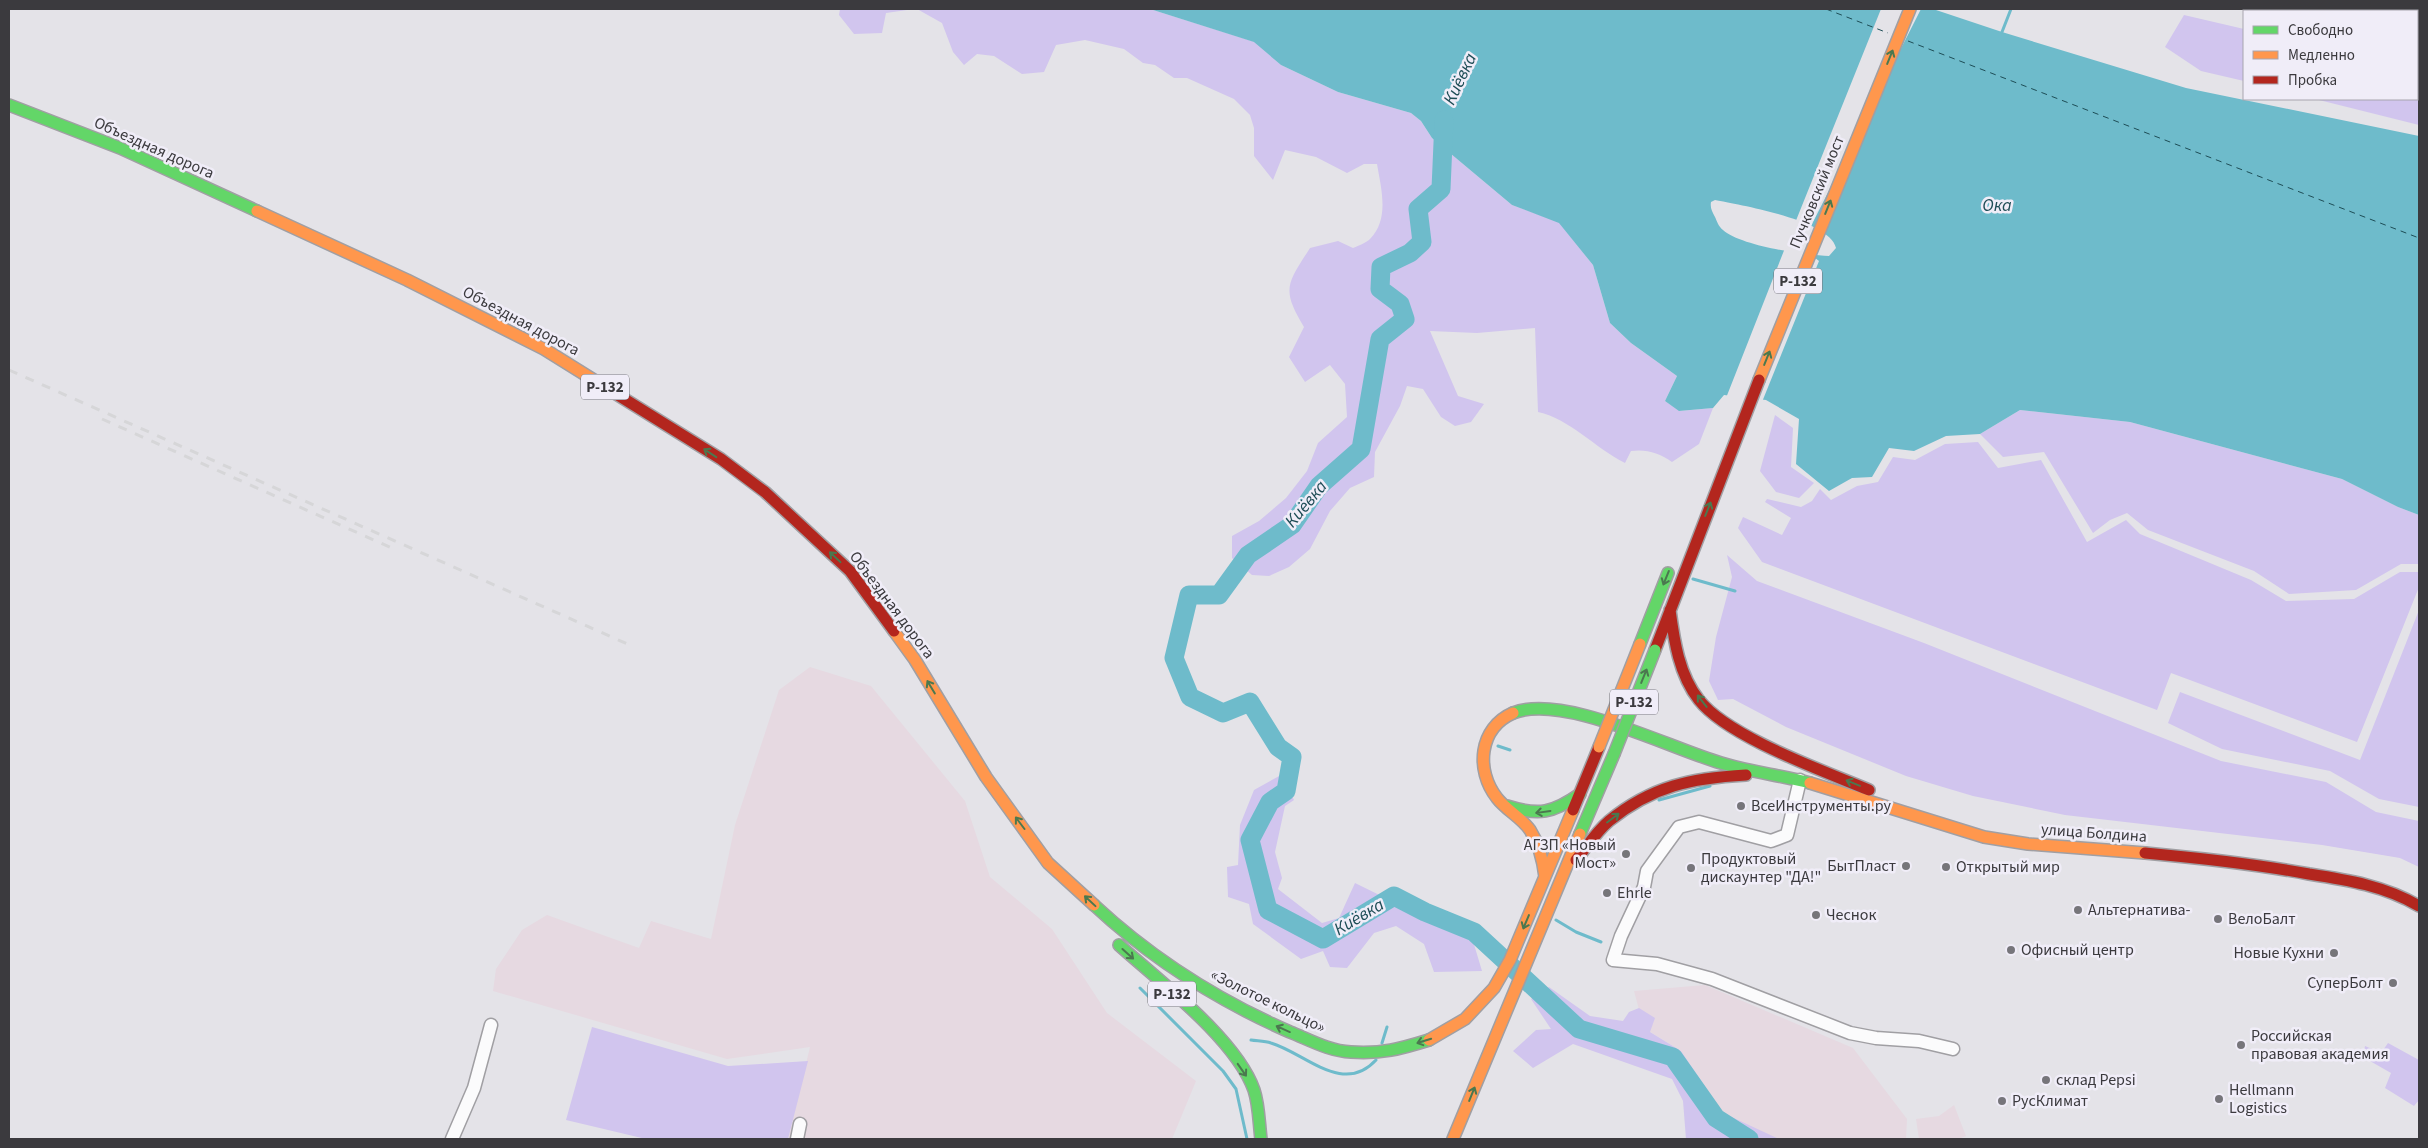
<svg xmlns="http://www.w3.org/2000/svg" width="2428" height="1148" viewBox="0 0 2428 1148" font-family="'Source Sans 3',sans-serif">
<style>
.industrial{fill:#e6d9e1}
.green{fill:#d1c5ee}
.water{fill:#6ebbcb;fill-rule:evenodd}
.pier{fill:#e4e3e8}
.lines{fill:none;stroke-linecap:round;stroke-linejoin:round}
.stream{stroke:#6ebbcb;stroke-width:3}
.river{stroke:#6ebbcb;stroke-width:19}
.ferry{stroke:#1e4d56;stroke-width:1;stroke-dasharray:6 5;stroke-linecap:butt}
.street-casing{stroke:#a09fa3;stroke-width:15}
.fast-casing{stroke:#a09fa3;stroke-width:14}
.slow-casing{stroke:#a09fa3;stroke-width:14}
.jam-casing{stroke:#a09fa3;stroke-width:14}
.street{stroke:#fbfbfc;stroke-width:12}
.fast{stroke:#63d668;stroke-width:11}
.slow{stroke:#ff974d;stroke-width:11}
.jam{stroke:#b3261e;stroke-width:11}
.rail{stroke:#d6d6d8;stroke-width:3;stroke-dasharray:9 9;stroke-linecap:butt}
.fast-bridge-casing{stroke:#a09fa3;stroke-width:14;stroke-linecap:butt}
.slow-bridge-casing{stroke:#a09fa3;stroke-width:14;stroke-linecap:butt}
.fast-bridge{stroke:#63d668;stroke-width:11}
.slow-bridge{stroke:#ff974d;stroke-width:11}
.oneway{stroke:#4b784f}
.poi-dot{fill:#76757a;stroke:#f0edf8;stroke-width:2}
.labels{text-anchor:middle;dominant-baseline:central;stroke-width:5;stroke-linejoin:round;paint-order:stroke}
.shield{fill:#f0edf8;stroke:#717076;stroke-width:1}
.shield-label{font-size:15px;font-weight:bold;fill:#3b3a3e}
.street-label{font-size:16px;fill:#3b3a3e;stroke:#f0edf8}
.poi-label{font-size:16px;fill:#3b3a3e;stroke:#f0edf8;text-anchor:start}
.water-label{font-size:18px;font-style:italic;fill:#1e4d56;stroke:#f0edf8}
</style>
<rect width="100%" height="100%" fill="#e4e3e8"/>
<path class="industrial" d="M 810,667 L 871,686 L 965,801 L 990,877 L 1052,929 L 1107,1013 L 1196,1081 L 1172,1139 L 788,1139 L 810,1047 L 727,1059 L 493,991 L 496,969 L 522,930 L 547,915 L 639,948 L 651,921 L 711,939 L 735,825 L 779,690 Z
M 1705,985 L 1853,1048 L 1907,1119 L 1906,1139 L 1767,1139 L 1723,1113 L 1681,1051 L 1644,1028 L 1634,991 Z
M 1954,1105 L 1966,1136 L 1959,1139 L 1919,1139 L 1916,1119 L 1939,1116 Z"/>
<path class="green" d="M 840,9 L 914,9 L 886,13 L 882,33 L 854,34 L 839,15 Z
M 917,9 L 1150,9 L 1255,42 L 1281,65 L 1338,92 L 1411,113 L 1421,121 L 1432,138 L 1512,205 L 1559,222 L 1593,265 L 1610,323 L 1631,343 L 1677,376 L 1665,401 L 1680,411 L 1713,408 L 1699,444 L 1672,462 C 1659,453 1647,449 1631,451 L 1625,463 C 1595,448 1570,419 1538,412 L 1535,328 L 1477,333 L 1430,331 L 1458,396 L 1484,404 L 1471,422 L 1455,426 L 1441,417 L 1423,389 L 1407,386 L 1400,406 L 1375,452 L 1374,477 L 1350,488 L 1330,511 L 1310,549 L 1289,567 L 1269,576 L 1252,575 L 1232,558 L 1232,536 L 1259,521 L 1286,498 L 1307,471 L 1318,443 L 1347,417 L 1345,384 L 1330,365 L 1305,382 L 1289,357 L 1304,327 C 1281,289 1287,284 1310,248 L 1338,241 L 1353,248 C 1358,246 1366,243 1370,239 C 1390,219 1381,188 1377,164 L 1364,164 L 1347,173 L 1316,157 L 1285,150 L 1273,180 L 1254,156 L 1254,128 L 1250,115 L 1234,99 L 1187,78 L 1174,78 L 1155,65 L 1143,63 L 1124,49 L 1085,40 L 1056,45 L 1044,72 L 1022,74 L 994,56 L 977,54 L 964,65 L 953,52 L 942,23 Z
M 2184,15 L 2244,29 L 2244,81 L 2201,71 L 2165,47 Z
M 2417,71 L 2419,72 L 2419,125 L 2315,99 L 2417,99 Z
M 2020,410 L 2130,422 L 2342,479 L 2398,507 L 2419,515 L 2419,564 L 2401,564 L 2356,590 L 2289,594 L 2254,571 L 2148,530 L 2127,513 L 2110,520 L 2093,533 L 2044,452 L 2003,457 L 1980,434 Z
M 1775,415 L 1793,428 L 1791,467 L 1814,483 L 1799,498 L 1776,492 L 1760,471 Z
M 1978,442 L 1998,468 L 2041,460 L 2087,542 L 2126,520 L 2140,534 L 2251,580 L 2286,601 L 2354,599 L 2400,572 L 2419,572 L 2419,587 L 2357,742 L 2171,673 L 2157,710 L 1762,562 L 1738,528 L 1743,517 L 1782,535 L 1791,518 L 1765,502 L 1767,499 L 1801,507 L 1812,501 L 1820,489 L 1831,500 L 1857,486 L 1878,482 L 1893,457 L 1915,460 L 1945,444 Z
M 1727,555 L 1757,581 L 1924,643 L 2221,761 L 2326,782 L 2376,812 L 2419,821 L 2419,867 L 2400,858 L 2322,845 L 2065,815 L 1973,796 L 1906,776 L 1786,727 L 1733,699 L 1718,700 L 1709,681 L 1716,637 L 1732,577 Z
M 2419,610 L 2419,807 L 2379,799 L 2330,771 L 2222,749 L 2168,723 L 2180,692 L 2360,760 Z
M 1281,775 L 1294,800 L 1285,806 L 1275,852 L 1282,878 L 1278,889 L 1322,923 L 1339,918 L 1355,883 L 1473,941 L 1482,971 L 1434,972 L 1424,944 L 1396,926 L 1374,933 L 1347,968 L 1330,967 L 1323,951 L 1301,959 L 1253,924 L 1249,904 L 1228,897 L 1227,867 L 1238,865 L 1240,825 L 1254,790 Z
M 1549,987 L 1590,1016 L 1623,1021 L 1629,1012 L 1639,1008 L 1655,1018 L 1650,1032 L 1681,1051 L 1723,1113 L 1779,1139 L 1686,1139 L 1683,1101 L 1672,1079 L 1573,1044 L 1533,1068 L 1513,1051 L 1536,1030 L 1551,1029 L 1531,999 Z
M 592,1027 L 728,1066 L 808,1061 L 788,1139 L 646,1139 L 566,1120 Z
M 2388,1043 L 2419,1060 L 2419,1100 L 2414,1106 L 2385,1088 L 2391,1073 L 2363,1057 L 2365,1046 L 2381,1053 Z"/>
<path class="water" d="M 1150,9 L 1933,9 L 2002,32 L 2186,88 L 2419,136 L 2419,515 L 2398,507 L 2342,479 L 2130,422 L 2020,410 L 1980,434 L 1946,436 L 1914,451 L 1889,448 L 1872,477 L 1852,478 L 1829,491 L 1796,464 L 1799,419 L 1766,400 L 1724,395 L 1713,408 L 1679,411 L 1665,401 L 1677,376 L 1631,343 L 1610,323 L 1593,265 L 1559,223 L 1512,205 L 1432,138 L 1421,121 L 1411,113 L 1338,92 L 1281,65 L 1254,42 ZM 1715,200 C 1740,205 1830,220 1836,248 L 1829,256 C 1804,255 1741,246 1723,230 C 1718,226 1717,221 1715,217 C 1712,211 1710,208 1711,202 Z"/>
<path class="pier" d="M 1881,9 L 1921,9 L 1810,228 L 1795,223 Z
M 1785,248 L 1809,253 L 1819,261 L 1762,402 L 1726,398 Z"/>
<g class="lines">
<path class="stream" d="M 2002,32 L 2011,9
M 1693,579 L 1735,591
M 1498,746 L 1510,750
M 1659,800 L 1710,786
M 1556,920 L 1576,932 L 1601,942
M 1140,988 L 1223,1071 L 1236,1089 L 1247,1139
M 1251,1040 C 1257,1041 1265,1041 1271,1043 C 1305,1053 1343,1096 1376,1060
M 1382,1043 L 1387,1027"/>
<path class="river" d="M 1444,120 L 1441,189 L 1418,209 L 1422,242 L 1410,253 L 1381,267 L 1380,289 L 1400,304 L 1405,319 L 1380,339 L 1361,449 L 1319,486 L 1292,525 L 1248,555 L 1219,595 L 1189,595 L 1174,658 L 1190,697 L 1223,713 L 1250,702 L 1278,747 L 1292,757 L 1286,791 L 1270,802 L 1250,840 L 1268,910 L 1323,939 L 1394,896 L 1425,912 L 1474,932 L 1579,1029 L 1673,1057 L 1716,1118 L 1749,1139"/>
<path class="ferry" d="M 1826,9 L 1888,33
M 1908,41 L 2419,238"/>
<g class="street-casing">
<path id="street" d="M 1800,780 L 1787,835 L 1771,841 L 1699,822 L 1679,827 L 1647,871 L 1644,887 L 1621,936 L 1613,960 L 1657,964 L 1712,979 L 1850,1033 L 1876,1038 L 1919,1041 L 1953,1049
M 452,1139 L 474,1088 L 491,1025
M 797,1139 L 800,1124"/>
</g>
<g class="fast-casing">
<path id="fast" d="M 9,105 L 120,148 L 257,211
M 1640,644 L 1668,573
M 1513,713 C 1563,693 1669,748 1721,763 C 1750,772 1780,775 1810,783
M 1507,806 C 1539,816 1553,813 1580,794
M 1580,834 L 1614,754
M 1094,905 C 1152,959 1217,1000 1290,1032 C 1310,1040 1329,1051 1351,1052 C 1382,1054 1400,1049 1429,1040
M 1119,945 C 1159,981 1236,1039 1254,1090 C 1259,1105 1259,1123 1261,1139"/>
</g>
<g class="slow-casing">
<path id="slow" d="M 257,211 L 407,280 L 544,349 L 613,392
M 1759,380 L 1910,9
M 894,631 L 915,660 L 986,777 L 1048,863 L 1094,905
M 1513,713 C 1479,728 1475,770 1497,798 C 1506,810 1521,817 1530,830 C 1539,844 1543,860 1545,877
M 1810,783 L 1984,837 L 2028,844 L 2145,853
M 1429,1040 L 1465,1019 L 1494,988 L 1510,960 L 1573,810
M 1453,1139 L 1580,834"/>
</g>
<g class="jam-casing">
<path id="jam" d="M 613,392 L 721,459 L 765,492 L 850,571 L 894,631
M 1670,610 C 1674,640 1679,675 1699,700 C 1728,737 1824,771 1869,790
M 1655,650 L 1759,380
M 1573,810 L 1599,747
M 2145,853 C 2200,858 2255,864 2309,874 C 2348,880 2385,886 2419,906
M 1576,860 C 1586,848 1596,832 1609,821 C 1652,786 1692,778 1746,775"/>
</g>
<use href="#street" class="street"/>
<use href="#fast" class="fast"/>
<use href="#slow" class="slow"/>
<use href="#jam" class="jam"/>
<path class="rail" d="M 9,370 L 632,646
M 102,419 L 394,549"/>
<g class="fast-bridge-casing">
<path id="fast-bridge" d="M 1614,754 L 1655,650"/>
</g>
<g class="slow-bridge-casing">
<path id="slow-bridge" d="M 1599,747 L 1640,644"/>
</g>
<use href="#fast-bridge" class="fast-bridge"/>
<use href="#slow-bridge" class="slow-bridge"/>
</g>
<defs><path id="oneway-shaft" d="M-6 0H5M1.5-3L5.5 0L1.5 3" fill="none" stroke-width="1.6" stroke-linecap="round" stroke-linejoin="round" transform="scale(1.25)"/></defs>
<g class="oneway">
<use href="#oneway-shaft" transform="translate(1890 57) rotate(-68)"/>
<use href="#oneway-shaft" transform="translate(1828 207) rotate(-68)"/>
<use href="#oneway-shaft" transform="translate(1767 358) rotate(-68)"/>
<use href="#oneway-shaft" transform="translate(710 453) rotate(-147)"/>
<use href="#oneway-shaft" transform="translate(1708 509) rotate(-68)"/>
<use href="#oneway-shaft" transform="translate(835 557) rotate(-137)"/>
<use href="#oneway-shaft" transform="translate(1666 578) rotate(112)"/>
<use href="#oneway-shaft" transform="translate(1644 676) rotate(-68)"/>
<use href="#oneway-shaft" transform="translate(931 687) rotate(-121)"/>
<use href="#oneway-shaft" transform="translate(1702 701) rotate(-128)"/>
<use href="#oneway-shaft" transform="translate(1853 783) rotate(-158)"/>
<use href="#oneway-shaft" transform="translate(1543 812) rotate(172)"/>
<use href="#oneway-shaft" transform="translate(1613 818) rotate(-37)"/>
<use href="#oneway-shaft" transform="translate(1020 823) rotate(-127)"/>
<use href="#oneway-shaft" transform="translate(1090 901) rotate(-137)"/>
<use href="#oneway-shaft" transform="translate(1526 922) rotate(113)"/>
<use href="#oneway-shaft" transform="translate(1128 954) rotate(42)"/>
<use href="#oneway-shaft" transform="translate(1283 1029) rotate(-156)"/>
<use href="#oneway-shaft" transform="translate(1424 1041) rotate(163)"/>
<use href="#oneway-shaft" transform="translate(1242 1070) rotate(55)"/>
<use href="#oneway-shaft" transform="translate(1472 1094) rotate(-68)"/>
</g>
<g class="poi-dot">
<circle cx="1741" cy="806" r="5"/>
<circle cx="1626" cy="854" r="5"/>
<circle cx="1906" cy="866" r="5"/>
<circle cx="1946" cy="867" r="5"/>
<circle cx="1691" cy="868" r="5"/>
<circle cx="1607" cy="893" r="5"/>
<circle cx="2078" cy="910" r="5"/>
<circle cx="1816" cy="915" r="5"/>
<circle cx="2218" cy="919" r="5"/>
<circle cx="2011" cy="950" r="5"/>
<circle cx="2334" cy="953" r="5"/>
<circle cx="2393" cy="983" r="5"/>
<circle cx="2241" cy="1045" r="5"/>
<circle cx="2046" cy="1080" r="5"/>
<circle cx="2219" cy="1099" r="5"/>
<circle cx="2002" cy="1101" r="5"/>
</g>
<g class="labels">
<g class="shield">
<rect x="1774" y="268.5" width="48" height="25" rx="4"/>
<rect x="581" y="374.5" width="48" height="25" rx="4"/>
<rect x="1610" y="689.5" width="48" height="25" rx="4"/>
<rect x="1148" y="981.5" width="48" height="25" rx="4"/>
</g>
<g class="shield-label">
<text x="1798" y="281">Р-132</text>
<text x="605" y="387">Р-132</text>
<text x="1634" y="702">Р-132</text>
<text x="1172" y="994">Р-132</text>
</g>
<g class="street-label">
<text transform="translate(154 148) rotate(24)">Объездная дорога</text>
<text transform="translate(1817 192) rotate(-68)">Пучковский мост</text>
<text transform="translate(521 321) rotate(28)">Объездная дорога</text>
<text transform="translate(892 605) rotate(53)">Объездная дорога</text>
<text transform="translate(2094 833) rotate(4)">улица Болдина</text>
<text transform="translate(1268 1001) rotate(26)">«Золотое кольцо»</text>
</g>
<g class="poi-label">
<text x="1751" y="806">ВсеИнструменты.ру</text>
<text x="1616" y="845" text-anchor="end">АГЗП «Новый<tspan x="1616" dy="18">Мост»</tspan></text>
<text x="1701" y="859">Продуктовый<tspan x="1701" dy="18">дискаунтер "ДА!"</tspan></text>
<text x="1896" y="866" text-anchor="end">БытПласт</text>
<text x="1956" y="867">Открытый мир</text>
<text x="1617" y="893">Ehrle</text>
<text x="2088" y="910">Альтернатива-</text>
<text x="1826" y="915">Чеснок</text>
<text x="2228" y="919">ВелоБалт</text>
<text x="2021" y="950">Офисный центр</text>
<text x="2324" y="953" text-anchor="end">Новые Кухни</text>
<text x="2383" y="983" text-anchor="end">СуперБолт</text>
<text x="2251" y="1036">Российская<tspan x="2251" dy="18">правовая академия</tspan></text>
<text x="2056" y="1080">склад Pepsi</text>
<text x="2229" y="1090">Hellmann<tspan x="2229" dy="18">Logistics</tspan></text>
<text x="2012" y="1101">РусКлимат</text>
</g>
<g class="water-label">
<text transform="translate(1460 79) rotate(-65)">Киёвка</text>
<text x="1997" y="205">Ока</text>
<text transform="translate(1306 504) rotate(-50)">Киёвка</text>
<text transform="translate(1359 917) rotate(-31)">Киёвка</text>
</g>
</g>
<rect width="2428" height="1148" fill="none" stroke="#3b3a3e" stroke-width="20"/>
<rect x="2243" y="10" width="175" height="90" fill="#f0edf8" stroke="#a8a5ae"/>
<rect x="2253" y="26" width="25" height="8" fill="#63d668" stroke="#a8a5ae"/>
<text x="2288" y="35" font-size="15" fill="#3b3a3e">Свободно</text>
<rect x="2253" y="51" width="25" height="8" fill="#ff974d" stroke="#a8a5ae"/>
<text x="2288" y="60" font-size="15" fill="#3b3a3e">Медленно</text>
<rect x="2253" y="76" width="25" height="8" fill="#b3261e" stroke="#a8a5ae"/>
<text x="2288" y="85" font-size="15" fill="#3b3a3e">Пробка</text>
</svg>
